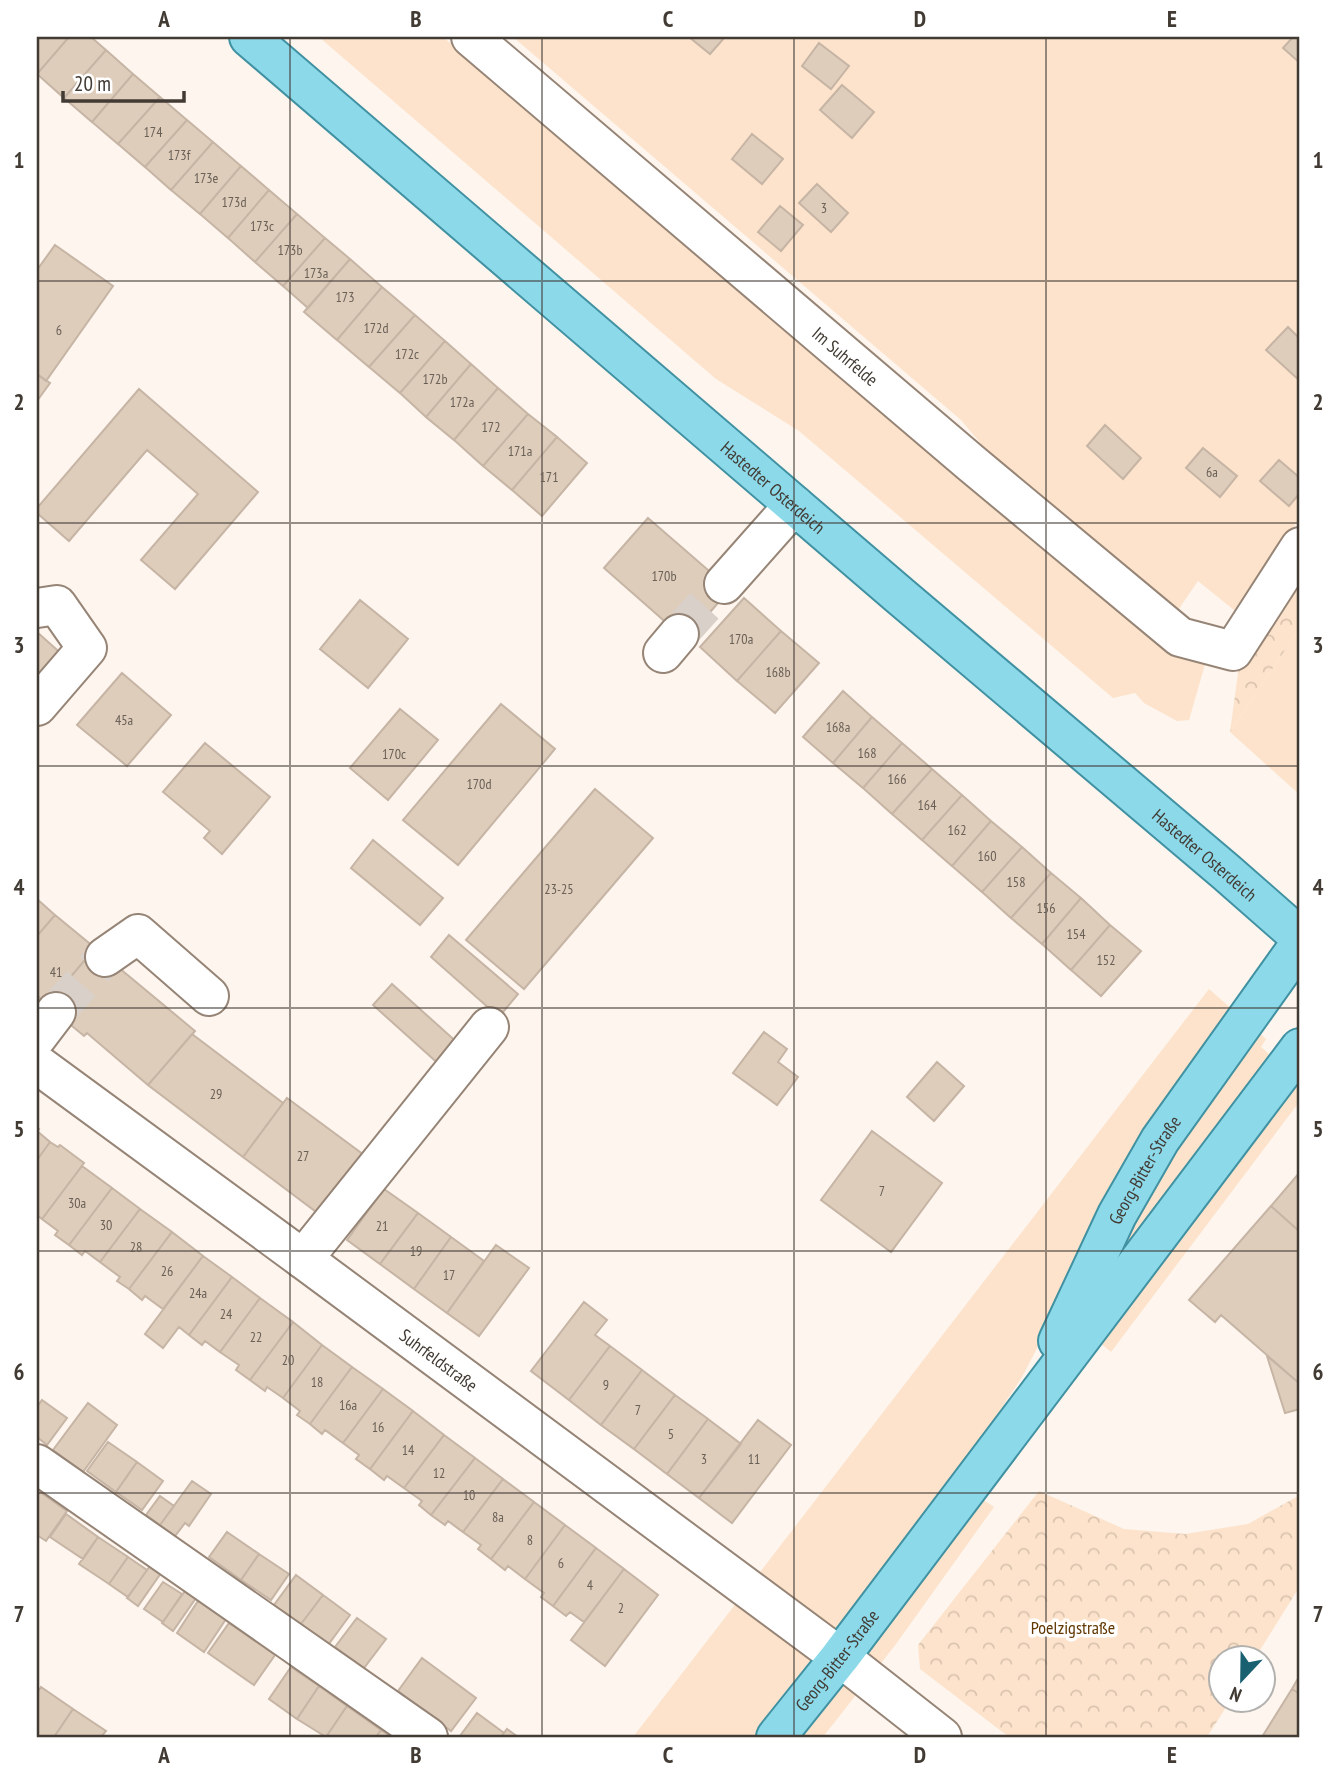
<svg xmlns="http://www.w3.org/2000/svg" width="1337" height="1774" viewBox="0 0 1337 1774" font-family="'PT Sans Narrow',sans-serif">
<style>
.green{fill:#fde3cb}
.forest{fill:url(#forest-crowns)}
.building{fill:#dfcdbc;stroke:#c6b4a4;stroke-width:2}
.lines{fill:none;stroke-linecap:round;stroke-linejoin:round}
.minor-tunnel{stroke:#d8d0c9;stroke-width:38;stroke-dasharray:38 19;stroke-linecap:butt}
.minor-casing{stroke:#968576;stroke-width:42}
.major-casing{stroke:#4091a1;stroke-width:42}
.minor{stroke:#fff;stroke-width:38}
.major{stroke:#8cd9ea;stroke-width:38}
.grid{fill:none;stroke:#423b34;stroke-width:2;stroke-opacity:0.55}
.labels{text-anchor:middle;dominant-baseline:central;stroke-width:7;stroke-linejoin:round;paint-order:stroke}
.number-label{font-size:14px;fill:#696056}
.street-label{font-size:18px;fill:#423b34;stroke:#fff}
.park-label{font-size:18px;fill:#603600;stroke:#fff}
.neatline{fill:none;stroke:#423b34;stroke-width:2.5}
.grid-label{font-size:23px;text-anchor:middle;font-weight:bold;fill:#423b34}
</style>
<defs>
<pattern id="forest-crowns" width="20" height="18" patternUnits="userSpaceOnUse" patternTransform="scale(1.75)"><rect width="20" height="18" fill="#fde3cb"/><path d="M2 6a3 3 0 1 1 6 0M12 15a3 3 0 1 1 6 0" fill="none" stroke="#dac4af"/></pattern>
</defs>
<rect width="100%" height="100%" fill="#fdf5ee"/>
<path class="green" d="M 319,37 L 443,37 L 450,43 L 478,55 L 1206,661 L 1189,720 L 1177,721 L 1144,703 L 1135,693 L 1113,698 L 799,431 L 716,379 Z
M 513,37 L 1300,37 L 1300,517 L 1239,614 L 1198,581 L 1176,613 L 993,458 L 961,420 Z
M 1300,628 L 1300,795 L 1230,732 Z
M 1209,989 L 1266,1039 L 1261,1047 L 1300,1081 L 1300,1101 L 1111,1352 L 1058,1308 L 1022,1377 L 954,1480 L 994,1507 L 896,1644 L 823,1737 L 633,1737 Z"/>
<path class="forest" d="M 1300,567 L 1300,628 L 1230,732 L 1240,658 Z
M 1039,1491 L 1124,1529 L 1185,1534 L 1248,1524 L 1300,1495 L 1300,1586 L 1255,1658 L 1222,1658 L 1222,1700 L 1230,1701 L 1207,1737 L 1009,1737 L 920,1669 L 918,1645 Z"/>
<path class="building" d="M 37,37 L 69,37 L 37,74 Z
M 69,37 L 91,37 L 106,50 L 64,98 L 37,74 Z
M 689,37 L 725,37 L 710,54 Z
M 1293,37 L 1300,37 L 1300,63 L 1283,48 Z
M 819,43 L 849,66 L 831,89 L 802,66 Z
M 106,50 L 133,74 L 92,122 L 64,98 Z
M 133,74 L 160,97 L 118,144 L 92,122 Z
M 842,85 L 874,112 L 852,138 L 820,110 Z
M 160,97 L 187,120 L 145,167 L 118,144 Z
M 187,120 L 213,142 L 171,190 L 145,167 Z
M 752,134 L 783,159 L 762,184 L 732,159 Z
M 213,142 L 241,166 L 200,214 L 171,190 Z
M 241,166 L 269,190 L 228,238 L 200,214 Z
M 817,184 L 848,213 L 831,232 L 799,203 Z
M 269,190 L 297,214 L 255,262 L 228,238 Z
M 780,206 L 803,225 L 781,251 L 758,232 Z
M 297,214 L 325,238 L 283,286 L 255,262 Z
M 325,238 L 350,259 L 308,308 L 283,286 Z
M 55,245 L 113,286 L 46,381 L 37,374 L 37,270 Z
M 350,259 L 382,287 L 337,340 L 304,312 Z
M 382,287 L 415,315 L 369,367 L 337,340 Z
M 415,315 L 445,341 L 400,393 L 369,367 Z
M 1288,327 L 1300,339 L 1300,381 L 1266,350 Z
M 445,341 L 471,364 L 426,417 L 400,393 Z
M 471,364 L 498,388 L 454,440 L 426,417 Z
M 37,374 L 50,383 L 37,401 Z
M 498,388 L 528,414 L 483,466 L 454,440 Z
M 139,389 L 258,492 L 175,589 L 141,560 L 198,494 L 147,450 L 69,541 L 37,513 L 37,508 Z
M 528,414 L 557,437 L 512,490 L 483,466 Z
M 1105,425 L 1141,458 L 1123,479 L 1087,446 Z
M 557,437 L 587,463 L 542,516 L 512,490 Z
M 1203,448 L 1237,476 L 1220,497 L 1186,468 Z
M 1279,460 L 1300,478 L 1300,493 L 1289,506 L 1260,481 Z
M 648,518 L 730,589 L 686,640 L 604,568 Z
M 744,598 L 781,631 L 737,681 L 700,647 Z
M 360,600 L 408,639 L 368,688 L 320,649 Z
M 781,631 L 819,663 L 775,713 L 737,681 Z
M 37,632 L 65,657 L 37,690 Z
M 122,673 L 171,715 L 127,766 L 77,725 Z
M 843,691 L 872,717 L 833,763 L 803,737 Z
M 501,704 L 555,749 L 458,865 L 403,820 Z
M 400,709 L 438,740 L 388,800 L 350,768 Z
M 872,717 L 902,743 L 863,788 L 833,763 Z
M 205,743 L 270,797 L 222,854 L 204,838 L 210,831 L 163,792 Z
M 902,743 L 932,769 L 892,814 L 863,788 Z
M 932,769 L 962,795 L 922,840 L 892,814 Z
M 595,789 L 653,838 L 524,989 L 466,940 Z
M 962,795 L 991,821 L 952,866 L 922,840 Z
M 991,821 L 1022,847 L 982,892 L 952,866 Z
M 373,840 L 443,898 L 420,925 L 351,868 Z
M 1022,847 L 1051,873 L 1011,918 L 982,892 Z
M 1051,873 L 1081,898 L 1042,944 L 1011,918 Z
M 1081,898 L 1110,925 L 1071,970 L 1042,944 Z
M 37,899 L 55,915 L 37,936 Z
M 55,915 L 95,948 L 47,1005 L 37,995 L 37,936 Z
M 1110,925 L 1141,951 L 1101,996 L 1071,970 Z
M 449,935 L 518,994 L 499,1017 L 431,957 Z
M 95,948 L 195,1031 L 148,1085 L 87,1033 L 84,1036 L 47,1005 Z
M 392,984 L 460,1045 L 441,1066 L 373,1005 Z
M 764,1032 L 787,1049 L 778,1062 L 798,1077 L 777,1105 L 733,1073 Z
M 192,1034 L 283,1103 L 243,1157 L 148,1085 Z
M 937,1062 L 964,1086 L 934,1121 L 907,1097 Z
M 287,1098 L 364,1155 L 319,1214 L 243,1157 Z
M 37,1127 L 39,1129 L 37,1131 L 50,1142 L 37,1160 Z
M 872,1131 L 942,1183 L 891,1252 L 821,1200 Z
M 50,1142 L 58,1147 L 60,1145 L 84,1163 L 42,1219 L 37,1215 L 37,1160 Z
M 82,1166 L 112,1188 L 69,1245 L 55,1235 L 58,1231 L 42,1219 Z
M 1300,1172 L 1300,1232 L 1271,1206 Z
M 112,1188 L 140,1209 L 100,1262 L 85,1251 L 82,1255 L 69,1245 Z
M 384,1189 L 418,1213 L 380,1264 L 347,1240 Z
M 1271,1206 L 1300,1232 L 1300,1384 L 1221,1315 L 1215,1322 L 1189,1300 Z
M 140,1209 L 172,1232 L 129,1289 L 117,1281 L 120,1277 L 100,1262 Z
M 418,1213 L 451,1237 L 414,1289 L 380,1264 Z
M 172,1232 L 203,1256 L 163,1309 L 145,1296 L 142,1300 L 129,1289 Z
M 451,1237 L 484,1261 L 447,1313 L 414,1289 Z
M 496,1245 L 529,1268 L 479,1336 L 447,1313 Z
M 203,1256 L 232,1277 L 189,1335 L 179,1327 L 163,1348 L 145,1334 Z
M 232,1277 L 260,1298 L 220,1352 L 205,1341 L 202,1345 L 189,1335 Z
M 260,1298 L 293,1322 L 250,1380 L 236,1370 L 239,1365 L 220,1352 Z
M 584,1302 L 607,1320 L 595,1335 L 610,1346 L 569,1400 L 531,1371 Z
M 293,1322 L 322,1345 L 283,1398 L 267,1387 L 265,1391 L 250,1380 Z
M 322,1345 L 352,1367 L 310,1424 L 297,1415 L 300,1411 L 283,1398 Z
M 610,1346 L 642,1370 L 601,1425 L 569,1400 Z
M 1267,1356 L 1300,1384 L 1300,1409 L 1285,1413 Z
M 352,1367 L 383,1389 L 343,1443 L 325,1430 L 322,1434 L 310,1424 Z
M 642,1370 L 675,1395 L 634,1449 L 601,1425 Z
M 383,1389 L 413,1411 L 370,1469 L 356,1459 L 359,1455 L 343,1443 Z
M 675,1395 L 708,1419 L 667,1474 L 634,1449 Z
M 42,1400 L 67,1418 L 47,1445 L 37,1437 L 37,1407 Z
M 88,1403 L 117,1425 L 83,1472 L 53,1450 Z
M 413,1411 L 444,1435 L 404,1488 L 387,1476 L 384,1480 L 370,1469 Z
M 708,1419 L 741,1444 L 699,1498 L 667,1474 Z
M 758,1420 L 791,1445 L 732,1523 L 699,1498 Z
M 444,1435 L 475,1458 L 431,1515 L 419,1505 L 422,1501 L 404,1488 Z
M 108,1442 L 137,1462 L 116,1492 L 87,1471 Z
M 475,1458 L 503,1479 L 463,1532 L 448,1521 L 445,1525 L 431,1515 Z
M 137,1462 L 163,1481 L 142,1510 L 116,1492 Z
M 503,1479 L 534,1502 L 491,1559 L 478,1549 L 481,1545 L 463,1532 Z
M 192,1481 L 211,1494 L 189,1526 L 185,1523 L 175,1536 L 160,1525 Z
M 40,1492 L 67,1511 L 46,1541 L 37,1535 L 37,1496 Z
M 160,1496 L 174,1506 L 160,1525 L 146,1515 Z
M 534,1502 L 565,1525 L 525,1579 L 508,1566 L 505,1570 L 491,1559 Z
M 66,1514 L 98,1537 L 83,1559 L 50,1537 Z
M 565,1525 L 596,1548 L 553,1606 L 541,1597 L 544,1593 L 525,1579 Z
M 227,1532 L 259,1554 L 241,1580 L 209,1557 Z
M 98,1537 L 128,1557 L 109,1584 L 79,1564 Z
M 596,1548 L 624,1569 L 584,1622 L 570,1612 L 566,1616 L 553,1606 Z
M 259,1554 L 289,1574 L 271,1600 L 241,1580 Z
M 128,1557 L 147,1570 L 128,1597 L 109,1584 Z
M 150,1566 L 161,1573 L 138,1606 L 127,1598 Z
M 624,1569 L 658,1595 L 605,1666 L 571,1640 Z
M 296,1575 L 323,1595 L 301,1624 L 274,1605 Z
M 163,1582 L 182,1594 L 163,1622 L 144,1609 Z
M 185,1591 L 196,1598 L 173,1631 L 162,1623 Z
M 323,1595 L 350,1615 L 328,1645 L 301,1624 Z
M 198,1601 L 226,1619 L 204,1652 L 177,1633 Z
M 357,1618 L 386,1639 L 364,1668 L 335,1647 Z
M 229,1623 L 275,1655 L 254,1685 L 208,1653 Z
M 422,1658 L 476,1698 L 451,1731 L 398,1691 Z
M 291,1667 L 319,1686 L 297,1719 L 269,1699 Z
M 1300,1675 L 1300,1694 L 1292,1689 Z
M 319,1686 L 347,1706 L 326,1737 L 297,1719 Z
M 41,1687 L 73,1709 L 54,1737 L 37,1737 L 37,1693 Z
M 1292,1689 L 1300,1694 L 1300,1737 L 1262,1737 Z
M 347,1706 L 381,1730 L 376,1737 L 326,1737 Z
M 73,1709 L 106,1731 L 101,1737 L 54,1737 Z
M 477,1713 L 504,1733 L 501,1737 L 463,1737 L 460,1736 Z
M 507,1729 L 518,1737 L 501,1737 Z
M 381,1730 L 392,1737 L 376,1737 Z"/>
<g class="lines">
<path class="minor-tunnel" d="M 679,634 L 724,584
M 56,1012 L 105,957"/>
<g class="minor-casing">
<g id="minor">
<path id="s1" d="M 471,37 L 971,463 L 1180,637 L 1233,651 L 1300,547"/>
<path d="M 724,584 L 794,505"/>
<path d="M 37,608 L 57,605 L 87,648 L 37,706"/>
<path d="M 663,653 L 679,634"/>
<path d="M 105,957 L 138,934 L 209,996"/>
<path d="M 37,1037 L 56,1012"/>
<path id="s2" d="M 37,1064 L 303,1259 L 840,1657 L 942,1737"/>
<path d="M 303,1259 L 489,1027"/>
<path d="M 37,1464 L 428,1737"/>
</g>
</g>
<g class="major-casing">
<g id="major">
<path id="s3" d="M 249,37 L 899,595 L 1226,872 L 1300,937"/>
<path id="s4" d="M 1058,1341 L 1117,1215 L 1160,1140 L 1300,944"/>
<path id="s5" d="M 776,1737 L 840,1657 L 1300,1048"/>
</g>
</g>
<use href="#minor" class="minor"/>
<use href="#major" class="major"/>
</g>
<path class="grid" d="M 290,37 L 290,1737M 542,37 L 542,1737M 794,37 L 794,1737M 1046,37 L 1046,1737M 37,281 L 1300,281M 37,523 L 1300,523M 37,766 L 1300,766M 37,1008 L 1300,1008M 37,1251 L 1300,1251M 37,1493 L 1300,1493"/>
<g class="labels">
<g class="number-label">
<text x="153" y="132">174</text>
<text x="179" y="155">173f</text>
<text x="206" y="178">173e</text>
<text x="234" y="202">173d</text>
<text x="824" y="208">3</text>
<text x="262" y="226">173c</text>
<text x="290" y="250">173b</text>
<text x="316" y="273">173a</text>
<text x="345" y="297">173</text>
<text x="376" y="328">172d</text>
<text x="59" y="330">6</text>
<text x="407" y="354">172c</text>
<text x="435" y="379">172b</text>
<text x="462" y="402">172a</text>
<text x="491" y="427">172</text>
<text x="520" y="451">171a</text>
<text x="1212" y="472">6a</text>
<text x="549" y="477">171</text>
<text x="664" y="576">170b</text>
<text x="741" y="639">170a</text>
<text x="778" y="672">168b</text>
<text x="124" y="720">45a</text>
<text x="838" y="727">168a</text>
<text x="867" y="753">168</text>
<text x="394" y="754">170c</text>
<text x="897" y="779">166</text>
<text x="479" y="784">170d</text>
<text x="927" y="805">164</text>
<text x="957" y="830">162</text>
<text x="987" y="856">160</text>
<text x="1016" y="882">158</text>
<text x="559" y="889">23-25</text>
<text x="1046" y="908">156</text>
<text x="1076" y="934">154</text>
<text x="1106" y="960">152</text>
<text x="56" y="972">41</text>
<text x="216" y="1094">29</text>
<text x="303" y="1156">27</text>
<text x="882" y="1191">7</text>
<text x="77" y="1203">30a</text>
<text x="106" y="1225">30</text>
<text x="382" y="1226">21</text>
<text x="136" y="1247">28</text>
<text x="416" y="1251">19</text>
<text x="167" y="1271">26</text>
<text x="449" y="1275">17</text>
<text x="198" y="1293">24a</text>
<text x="226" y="1314">24</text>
<text x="256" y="1337">22</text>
<text x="288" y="1360">20</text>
<text x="317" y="1382">18</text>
<text x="606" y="1385">9</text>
<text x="348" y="1405">16a</text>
<text x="638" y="1410">7</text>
<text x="378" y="1427">16</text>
<text x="671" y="1434">5</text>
<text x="408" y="1450">14</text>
<text x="704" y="1459">3</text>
<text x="754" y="1459">11</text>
<text x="439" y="1473">12</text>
<text x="469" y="1495">10</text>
<text x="498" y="1517">8a</text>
<text x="530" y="1540">8</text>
<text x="561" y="1563">6</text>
<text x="590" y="1585">4</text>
<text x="621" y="1608">2</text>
</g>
<g class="street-label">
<text stroke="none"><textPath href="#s1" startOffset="492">Im Suhrfelde</textPath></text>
<text stroke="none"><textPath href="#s3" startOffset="691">Hastedter Osterdeich</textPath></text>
<text stroke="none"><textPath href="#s3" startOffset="1258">Hastedter Osterdeich</textPath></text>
<text stroke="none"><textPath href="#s4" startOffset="192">Georg-Bitter-Straße</textPath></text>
<text stroke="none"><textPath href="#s2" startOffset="499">Suhrfeldstraße</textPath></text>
<text stroke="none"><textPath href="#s5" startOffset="98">Georg-Bitter-Straße</textPath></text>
</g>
<g class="park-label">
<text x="1073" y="1627">Poelzigstraße</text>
</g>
</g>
<rect width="1337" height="1774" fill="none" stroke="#ffffff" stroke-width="77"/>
<g transform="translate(1242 1679) rotate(202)"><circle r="33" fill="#ffffff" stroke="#b3b1ae" stroke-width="2"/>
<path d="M0-5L12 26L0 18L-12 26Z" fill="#196170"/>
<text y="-10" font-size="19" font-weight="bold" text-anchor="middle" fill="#423b34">N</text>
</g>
<path d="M63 91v10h121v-10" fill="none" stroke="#423b34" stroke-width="3.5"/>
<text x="74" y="91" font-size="21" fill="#423b34" stroke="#ffffff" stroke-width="5" paint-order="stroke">20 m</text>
<rect x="38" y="38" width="1260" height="1698" class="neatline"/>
<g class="grid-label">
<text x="164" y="27">A</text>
<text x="416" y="27">B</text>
<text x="668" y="27">C</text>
<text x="920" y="27">D</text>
<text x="1172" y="27">E</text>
<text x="19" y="168">1</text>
<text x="1318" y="168">1</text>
<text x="19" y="410">2</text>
<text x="1318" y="410">2</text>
<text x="19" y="653">3</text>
<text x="1318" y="653">3</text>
<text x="19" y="895">4</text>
<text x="1318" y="895">4</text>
<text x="19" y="1137">5</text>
<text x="1318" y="1137">5</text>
<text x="19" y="1380">6</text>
<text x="1318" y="1380">6</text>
<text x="19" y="1622">7</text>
<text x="1318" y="1622">7</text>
<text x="164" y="1763">A</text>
<text x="416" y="1763">B</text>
<text x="668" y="1763">C</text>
<text x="920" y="1763">D</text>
<text x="1172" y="1763">E</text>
</g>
</svg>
